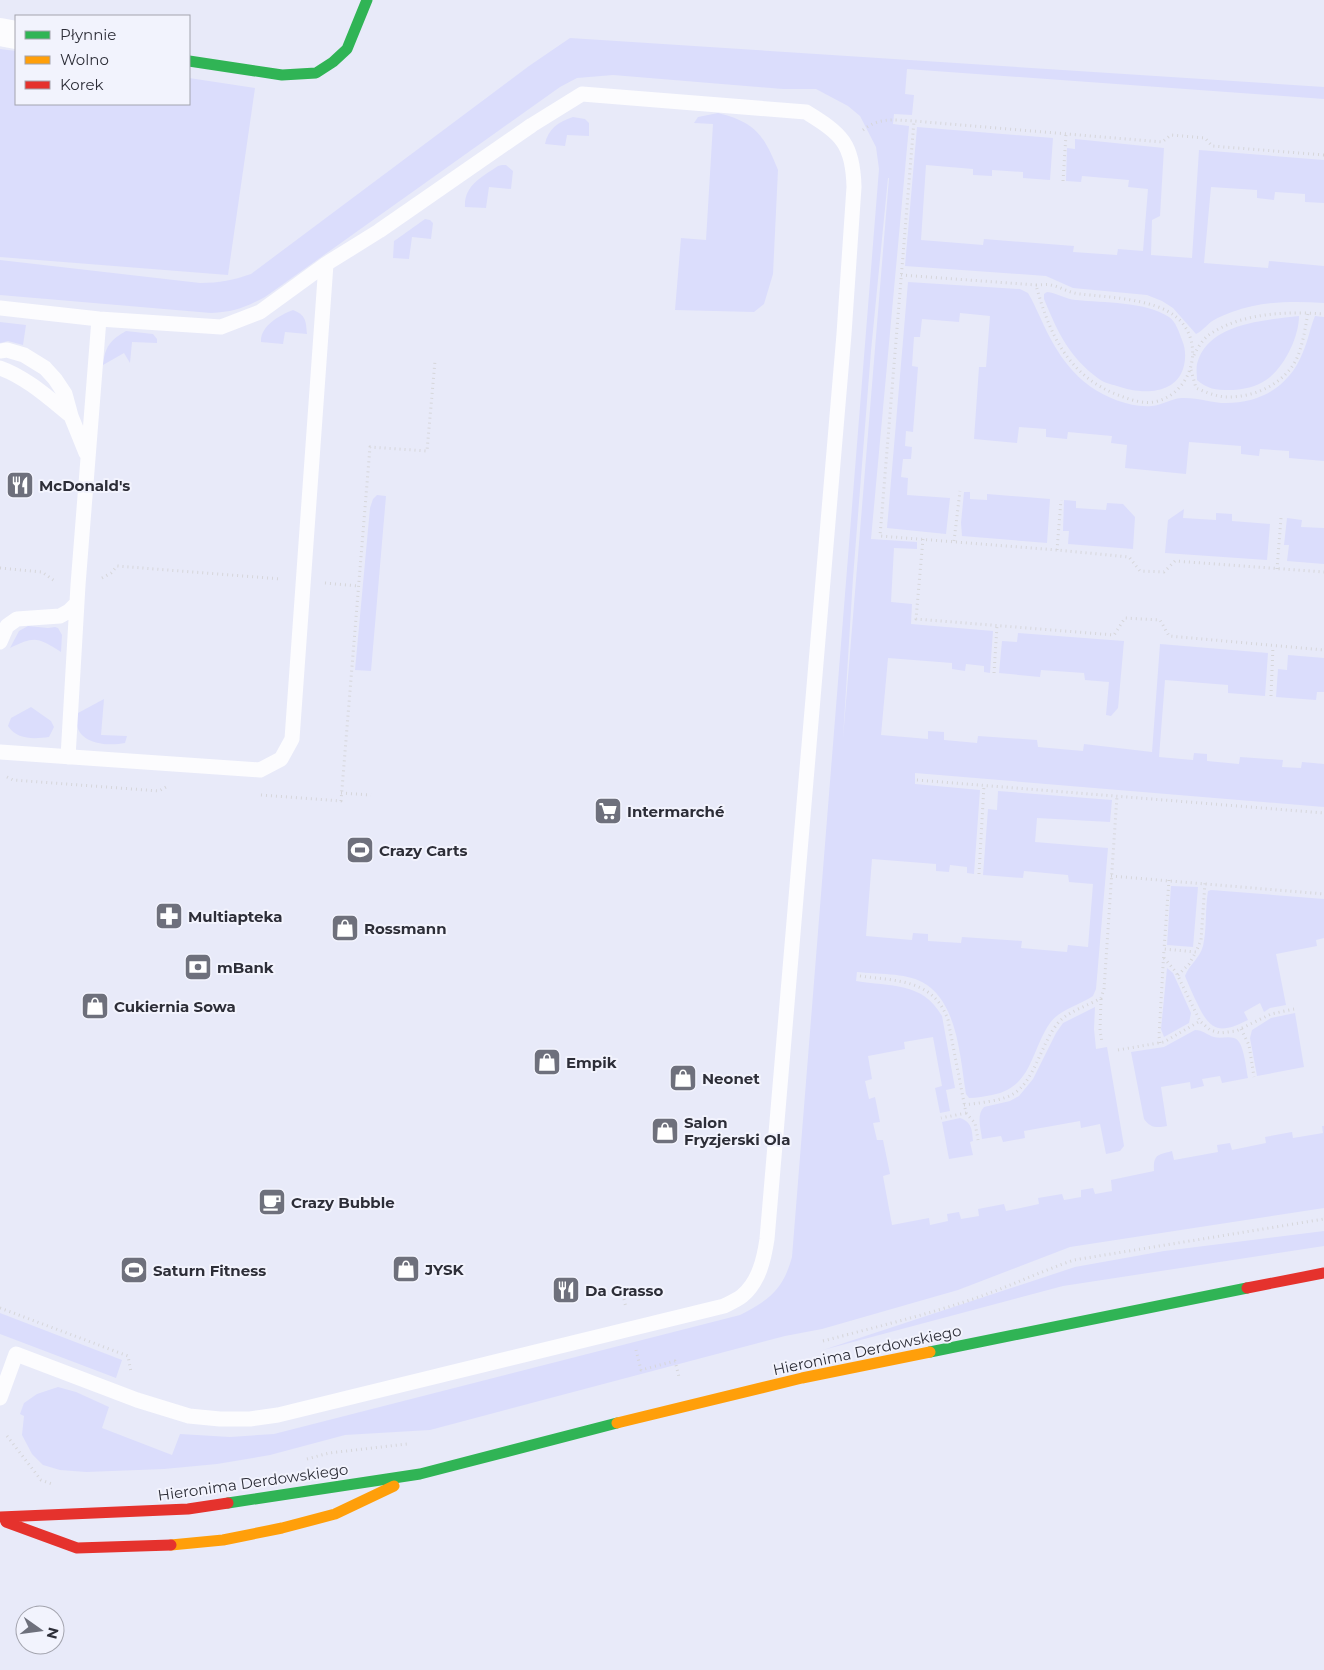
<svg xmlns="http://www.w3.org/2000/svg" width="1324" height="1670" viewBox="0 0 1324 1670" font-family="Montserrat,sans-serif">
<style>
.green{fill:#dbddfc;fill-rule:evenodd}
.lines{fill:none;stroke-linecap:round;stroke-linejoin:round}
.path{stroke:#d6d6da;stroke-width:3;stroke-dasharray:1 4;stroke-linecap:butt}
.lane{stroke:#fcfcfe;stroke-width:15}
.street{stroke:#fcfcfe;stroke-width:28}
.fast{stroke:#30b455;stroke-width:11}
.slow{stroke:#ff9f0a;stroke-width:11}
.jam{stroke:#e5322d;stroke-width:11}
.labels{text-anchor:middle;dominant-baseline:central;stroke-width:4;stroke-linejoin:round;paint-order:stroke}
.poi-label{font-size:15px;font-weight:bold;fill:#2d2e38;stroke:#f2f3fd;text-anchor:start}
.street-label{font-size:15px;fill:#2d2e38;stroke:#f2f3fd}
</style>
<rect width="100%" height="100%" fill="#e8eaf9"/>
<path class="green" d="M 570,38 L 1324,87 L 1324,99 L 907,69 L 905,94 L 914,95 L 912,115 L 894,114 L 893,124 L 909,126 L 871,539 L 917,542 L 917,549 L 894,548 L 891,602 L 912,604 L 911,624 L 993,631 L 990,673 L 984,672 L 984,666 L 966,664 L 965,671 L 952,669 L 952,663 L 888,658 L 881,735 L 928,739 L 928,731 L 944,732 L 944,740 L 977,743 L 978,736 L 1037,740 L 1038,747 L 1083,751 L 1084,744 L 1152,752 L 1160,644 L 1268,653 L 1265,696 L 1228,693 L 1228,685 L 1165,680 L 1159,757 L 1193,760 L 1194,753 L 1207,754 L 1207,761 L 1239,764 L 1240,757 L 1283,760 L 1282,767 L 1301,768 L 1302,762 L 1324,764 L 1324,807 L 915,773 L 915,784 L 980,790 L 974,874 L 967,873 L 967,867 L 950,865 L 949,872 L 936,871 L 936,864 L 872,859 L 866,936 L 912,940 L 913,933 L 928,934 L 928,941 L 961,943 L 962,937 L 1022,941 L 1021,948 L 1067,952 L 1068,945 L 1088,947 L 1093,884 L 1069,882 L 1068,875 L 1024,871 L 1023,878 L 983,875 L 988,809 L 997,810 L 998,791 L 1112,800 L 1110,822 L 1037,818 L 1035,842 L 1108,848 L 1096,989 L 1093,996 C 1080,1005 1060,1009 1050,1023 C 1031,1050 1032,1088 992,1095 C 985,1096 977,1098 969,1098 L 966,1094 C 960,1058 958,1001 922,982 C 906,973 876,974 857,972 L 856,981 C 890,987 922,981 942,1016 L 955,1088 L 946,1090 L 950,1111 L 940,1113 L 935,1088 L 942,1086 L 933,1037 L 904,1042 L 905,1049 L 868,1056 L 872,1079 L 865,1081 L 869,1099 L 875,1097 L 880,1122 L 873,1123 L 877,1140 L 883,1140 L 890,1174 L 883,1176 L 892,1225 L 929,1218 L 930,1225 L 948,1221 L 947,1214 L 959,1212 L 961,1219 L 979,1216 L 978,1209 L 1004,1204 L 1006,1211 L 1039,1204 L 1038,1198 L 1062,1194 L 1064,1200 L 1081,1197 L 1081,1190 L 1093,1188 L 1095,1194 L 1112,1191 L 1111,1180 L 1154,1171 C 1153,1154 1158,1155 1172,1151 L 1174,1160 L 1218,1152 L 1217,1145 L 1230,1143 L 1232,1150 L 1266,1143 L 1265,1137 L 1292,1132 L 1293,1138 L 1323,1133 L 1322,1126 L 1324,1126 L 1324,1208 L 1070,1247 L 958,1290 L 822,1329 L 785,1336 L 430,1430 L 345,1435 L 270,1455 L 217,1464 L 164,1469 L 86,1472 L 60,1470 L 43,1465 L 32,1454 L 22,1435 L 24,1416 L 20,1414 L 24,1403 L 37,1394 L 58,1387 L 76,1392 L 109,1407 L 102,1428 L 172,1455 L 180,1434 L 230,1437 L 274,1434 L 740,1315 C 769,1300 783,1290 792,1257 L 879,169 L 876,147 L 860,116 L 848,106 L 816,89 L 783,89 L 613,75 L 577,78 L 560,87 L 265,297 C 244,308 234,312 211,313 L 0,295 L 0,260 L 200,283 C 219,283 234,280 251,274 L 529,66 ZM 888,178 L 889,178 L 843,738 L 853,578 L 871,351 Z
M 0,49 L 16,51 L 16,104 L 189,104 L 189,78 L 255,88 L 228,275 L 0,257 Z
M 718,113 C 755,122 764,135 778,170 L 773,274 L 764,304 L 754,312 L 675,310 L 681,238 L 706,240 L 713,124 L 694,123 L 698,117 Z
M 573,117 L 585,119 L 589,123 L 589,136 L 567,135 L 565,146 L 545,144 C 548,129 558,122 573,117 Z
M 917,127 L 1053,138 L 1050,180 L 1023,178 L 1023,172 L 992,170 L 992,176 L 973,175 L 973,169 L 926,165 L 921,240 L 983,245 L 984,239 L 1074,246 L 1073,252 L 1117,255 L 1118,249 L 1143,251 L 1148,189 L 1128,187 L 1129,180 L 1082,176 L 1081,182 L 1066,181 L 1067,148 L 1075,149 L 1075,139 L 1164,148 L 1160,216 L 1152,220 L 1151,255 L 1192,258 L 1199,150 L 1324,160 L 1324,203 L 1305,202 L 1305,194 L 1275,192 L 1274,200 L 1257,198 L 1257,190 L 1211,187 L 1204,263 L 1268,268 L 1269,261 L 1324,266 L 1324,303 C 1293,301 1261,301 1232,312 C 1226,314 1219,317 1214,320 C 1207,324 1204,330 1196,334 L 1173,308 L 1162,301 L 1147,295 L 1073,288 L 1046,276 L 905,266 Z
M 502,165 L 506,165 L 513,171 L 511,189 L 489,187 L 486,208 L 465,207 C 464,185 482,177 498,166 Z
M 425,219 L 430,220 L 433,223 L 431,239 L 412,237 L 409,259 L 393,258 L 394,241 L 397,239 Z
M 908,282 L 1020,289 L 1028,293 C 1033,301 1036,309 1040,317 C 1052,344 1066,369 1091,387 C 1107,398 1132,408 1152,406 C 1162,405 1171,399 1181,398 C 1197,397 1211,403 1226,403 C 1261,403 1290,386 1303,352 C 1308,341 1310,328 1315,316 L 1324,317 L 1324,461 L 1289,458 L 1289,451 L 1260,449 L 1259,456 L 1241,454 L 1241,446 L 1189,442 L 1186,474 L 1125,468 L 1127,445 L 1111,443 L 1112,436 L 1068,432 L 1067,439 L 1046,437 L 1046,429 L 1019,427 L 1017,443 L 974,439 L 979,367 L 986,367 L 990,316 L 960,313 L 959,322 L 922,319 L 920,337 L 914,337 L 912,366 L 918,367 L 913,432 L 906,431 L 905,446 L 912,447 L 911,459 L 903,459 L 901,477 L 908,478 L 907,495 L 950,498 L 946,534 L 887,528 Z
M 1047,292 C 1057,293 1065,299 1076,300 C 1104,303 1144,301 1169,317 C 1176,322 1179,332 1182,340 C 1186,349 1186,360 1183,369 C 1174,396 1139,394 1117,386 C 1111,384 1104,383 1099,379 C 1069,357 1058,333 1044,299 L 1044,294 Z
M 293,310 C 306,315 306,321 307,334 L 285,332 L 283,344 L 261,342 C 260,326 280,315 293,310 Z
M 1299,316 C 1299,339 1281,375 1259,384 C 1250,388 1239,390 1229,390 C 1216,390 1207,389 1197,380 C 1197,375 1196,369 1197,364 C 1207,323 1265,320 1299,316 Z
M 0,322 L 26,325 L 23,345 L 8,341 L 0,343 Z
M 126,331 L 153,334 L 157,339 L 157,343 L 132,342 L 130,363 L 124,353 L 103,365 C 105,347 110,340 126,331 Z
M 964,492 L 970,492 L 970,499 L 987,500 L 987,494 L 1050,499 L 1047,543 L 962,536 L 961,523 Z
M 377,495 L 386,496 L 371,671 L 355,670 L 370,508 L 373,499 Z
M 1064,500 L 1076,501 L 1076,508 L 1106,510 L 1107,503 L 1123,504 L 1135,517 L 1133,549 L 1068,544 L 1069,531 L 1063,531 Z
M 1184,509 L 1183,518 L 1216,520 L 1216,513 L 1232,514 L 1232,521 L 1270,524 L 1267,560 L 1165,553 L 1168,520 Z
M 1287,518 L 1302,520 L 1301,527 L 1324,528 L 1324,564 L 1287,561 L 1289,545 L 1284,545 Z
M 28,626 L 48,628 L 55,627 L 58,628 L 62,635 L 61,652 C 37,637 35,636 10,648 L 19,631 Z
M 1018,633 L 1124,641 L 1118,708 L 1111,716 L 1106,715 L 1109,682 L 1085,680 L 1084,673 L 1041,670 L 1040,677 L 999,673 L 1002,641 L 1017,642 Z
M 1288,655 L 1324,658 L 1324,692 L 1317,692 L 1316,700 L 1276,697 L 1278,669 L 1287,670 Z
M 104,699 L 101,735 L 127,736 L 125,743 C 110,746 85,745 78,729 C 76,724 77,718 78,713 Z
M 31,707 L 51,721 L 54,727 L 49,737 C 34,739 17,740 8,726 L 11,718 Z
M 1171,886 L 1198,887 L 1193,947 L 1167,945 Z
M 1211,890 L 1324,899 L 1324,938 L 1316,940 L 1317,946 L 1276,954 L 1286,1005 L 1270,1008 L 1264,1012 L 1260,1003 L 1244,1012 L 1248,1020 C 1222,1033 1211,1033 1198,1005 C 1193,995 1189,986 1185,976 C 1189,965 1200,958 1203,946 C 1207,929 1205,909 1208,891 Z
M 1167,968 L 1173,973 L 1191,1013 L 1189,1023 L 1164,1037 L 1161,1029 Z
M 1095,1007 L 1094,1029 L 1096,1049 L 1107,1047 L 1123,1140 L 1124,1146 L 1120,1151 L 1106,1154 L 1100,1124 L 1081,1128 L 1080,1121 L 1024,1131 L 1025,1138 L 1003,1142 L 1001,1136 L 982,1139 C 981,1129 976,1115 984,1107 L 1010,1101 L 1019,1096 L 1033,1079 L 1056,1033 L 1063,1023 Z
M 1295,1013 L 1304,1067 L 1257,1076 L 1250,1038 L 1252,1030 L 1271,1018 Z
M 1195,1030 C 1203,1030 1207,1035 1214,1037 C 1221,1039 1227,1036 1234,1038 C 1244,1040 1246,1069 1248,1078 L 1222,1083 L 1220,1076 L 1202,1079 L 1204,1086 L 1191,1089 L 1190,1082 L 1161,1087 L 1167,1126 C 1157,1128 1150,1128 1144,1119 L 1131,1052 L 1164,1047 Z
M 960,1118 C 972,1122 972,1130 973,1141 L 970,1142 L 973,1155 L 949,1159 L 942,1122 Z
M 1324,1231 L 1324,1246 L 1063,1286 L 823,1350 L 1075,1267 L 1164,1251 Z
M 0,1313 L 122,1360 L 116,1378 L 0,1334 Z"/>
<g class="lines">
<path class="path" d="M 863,130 C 879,117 894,120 914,121
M 1324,155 L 1212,146 L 1205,138 L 1171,135 L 1162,142 L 914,121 L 880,536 L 1057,550 L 1129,557 L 1140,571 L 1164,572 L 1175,561 L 1324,572
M 1063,181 L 1066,134
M 901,275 L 1036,285
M 1036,285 C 1041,285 1046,284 1051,285 C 1061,287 1069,293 1080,294 C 1106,297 1154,299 1175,316 C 1205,339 1195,390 1158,401 C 1145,405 1131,400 1118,395 C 1068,376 1049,333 1036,285 Z
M 1194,355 C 1198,347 1203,339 1210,334 C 1242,313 1287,311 1324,314
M 1191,370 L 1196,388 C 1205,392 1215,396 1225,397 C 1253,398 1284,385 1297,358 C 1303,344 1305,329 1308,313
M 923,539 L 916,619 L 1114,635 L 1125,618 L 1160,620 L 1169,636 L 1324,650
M 954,541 L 960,491
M 1057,550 L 1061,500
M 0,568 L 42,572 L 56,582
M 1277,569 L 1281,518
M 102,578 L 111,573 L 117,566 L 281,579
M 325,583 L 358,586
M 994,673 L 997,626
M 1271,696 L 1273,646
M 7,777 L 13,780 L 159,791 L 166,787
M 917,780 L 1324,813
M 341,793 L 371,795
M 261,795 L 341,801 L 370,447 L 427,451 L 435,361
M 979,874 L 984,785
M 1111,876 L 1324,894
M 1169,880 L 1164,949 L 1196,952 L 1201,940 L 1205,883
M 1164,958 L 1176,972 L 1200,1021
M 1178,975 L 1189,964 L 1196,952
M 860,976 C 896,981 934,979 948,1020 L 966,1113 L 941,1118
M 1101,999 L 1100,1030 L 1102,1043
M 1241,1029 L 1249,1045 L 1254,1077
M 1160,1043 L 1159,1036 L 1164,949
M 1118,1050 L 1164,1042 L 1200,1021 L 1210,1030 L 1220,1033 L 1236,1031 L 1271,1014 L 1294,1009
M 964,1105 C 978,1103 1002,1101 1013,1094 C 1035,1081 1041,1043 1058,1023 C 1068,1011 1088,1006 1101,998 L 1104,989 L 1117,796
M 966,1113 L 975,1123 L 978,1140
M 624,1299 L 626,1308
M 0,1308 L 128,1356 L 131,1372
M 823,1341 C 872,1328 922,1316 970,1300 C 1006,1288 1039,1272 1074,1260 L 1324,1219
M 636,1350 L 641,1370 L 675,1361 L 679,1377
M 7,1436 L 41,1480 L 52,1484
M 307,1459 L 329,1453 L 407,1444"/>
<path class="lane" d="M 0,308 L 99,319 L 221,327 L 260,312 L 326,264 L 379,231 L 532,125 L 582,94 L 806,112 C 842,134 853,144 854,187 L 844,334 L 767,1239 C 764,1259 759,1282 742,1296 C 737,1300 730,1303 724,1306 L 278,1415 L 250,1419 L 220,1419 L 189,1416 L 137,1400 L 16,1354 L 0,1398
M 0,351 L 7,350 L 24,355 L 45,368 L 55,379 L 65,394 L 71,416 L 86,453
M 0,368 C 26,377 50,399 71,416
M 0,642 L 7,626 L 17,619 L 60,616 L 69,611 L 77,603
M 0,752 L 260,770 L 281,759 L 292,739 L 326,264
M 68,757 L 78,585 L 99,319"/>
<path class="street" d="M 0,32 L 16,35"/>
<path class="fast" d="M 189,61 L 282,75 L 316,73 L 333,62 L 347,49 L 367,0
M 930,1352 L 1247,1288
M 228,1503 L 420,1474 L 617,1423"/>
<path class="slow" d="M 617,1423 L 802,1378 L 930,1352
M 171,1545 L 223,1540 L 282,1528 L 335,1514 L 394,1486"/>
<path class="jam" d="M 1247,1288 L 1324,1273
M 0,1517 L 188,1509 L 228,1503
M 6,1522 L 77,1548 L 171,1545"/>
</g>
<defs>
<g id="restaurant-square" transform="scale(1.4375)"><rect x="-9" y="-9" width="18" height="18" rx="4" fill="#6e707c" stroke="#f2f3fd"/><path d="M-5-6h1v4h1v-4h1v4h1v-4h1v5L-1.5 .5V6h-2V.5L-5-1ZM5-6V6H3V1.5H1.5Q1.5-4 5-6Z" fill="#fff"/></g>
<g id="supermarket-square" transform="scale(1.4375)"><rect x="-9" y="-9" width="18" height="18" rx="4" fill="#6e707c" stroke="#f2f3fd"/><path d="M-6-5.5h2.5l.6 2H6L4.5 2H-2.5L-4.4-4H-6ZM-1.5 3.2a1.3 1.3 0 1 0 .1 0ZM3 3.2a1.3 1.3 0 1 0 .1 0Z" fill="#fff"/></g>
<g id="stadium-square" transform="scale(1.4375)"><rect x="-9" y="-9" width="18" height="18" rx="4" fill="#6e707c" stroke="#f2f3fd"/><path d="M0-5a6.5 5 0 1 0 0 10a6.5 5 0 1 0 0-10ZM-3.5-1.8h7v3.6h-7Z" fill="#fff"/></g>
<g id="pharmacy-square" transform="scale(1.4375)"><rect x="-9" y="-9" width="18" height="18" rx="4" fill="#6e707c" stroke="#f2f3fd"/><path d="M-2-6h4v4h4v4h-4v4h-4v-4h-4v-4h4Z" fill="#fff"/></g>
<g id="shop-square" transform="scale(1.4375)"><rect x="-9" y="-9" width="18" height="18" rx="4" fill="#6e707c" stroke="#f2f3fd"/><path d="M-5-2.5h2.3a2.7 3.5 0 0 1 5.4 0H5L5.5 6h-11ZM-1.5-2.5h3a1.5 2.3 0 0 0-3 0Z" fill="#fff"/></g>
<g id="bank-square" transform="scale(1.4375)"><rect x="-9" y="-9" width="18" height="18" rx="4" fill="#6e707c" stroke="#f2f3fd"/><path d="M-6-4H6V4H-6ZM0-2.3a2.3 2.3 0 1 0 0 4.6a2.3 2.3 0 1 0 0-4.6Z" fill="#fff"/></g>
<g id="cafe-square" transform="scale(1.4375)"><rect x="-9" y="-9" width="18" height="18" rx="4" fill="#6e707c" stroke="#f2f3fd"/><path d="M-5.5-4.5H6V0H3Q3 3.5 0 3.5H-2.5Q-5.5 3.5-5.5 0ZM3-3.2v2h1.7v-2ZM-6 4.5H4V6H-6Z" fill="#fff"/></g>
</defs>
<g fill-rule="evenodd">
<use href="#restaurant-square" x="20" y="485"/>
<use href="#supermarket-square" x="608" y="811"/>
<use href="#stadium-square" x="360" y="850"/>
<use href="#pharmacy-square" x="169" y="916"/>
<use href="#shop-square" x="345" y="928"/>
<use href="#bank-square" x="198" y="967"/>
<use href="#shop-square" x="95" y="1006"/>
<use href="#shop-square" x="547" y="1062"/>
<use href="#shop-square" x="683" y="1078"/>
<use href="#shop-square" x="665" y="1131"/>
<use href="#cafe-square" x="272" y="1202"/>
<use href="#shop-square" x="406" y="1269"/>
<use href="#stadium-square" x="134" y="1270"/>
<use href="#restaurant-square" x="566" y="1290"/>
</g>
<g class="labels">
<g class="poi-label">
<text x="39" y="485">McDonald's</text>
<text x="627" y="811">Intermarché</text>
<text x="379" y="850">Crazy Carts</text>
<text x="188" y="916">Multiapteka</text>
<text x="364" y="928">Rossmann</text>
<text x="217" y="967">mBank</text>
<text x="114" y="1006">Cukiernia Sowa</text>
<text x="566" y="1062">Empik</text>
<text x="702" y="1078">Neonet</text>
<text x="684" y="1122">Salon<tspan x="684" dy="17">Fryzjerski Ola</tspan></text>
<text x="291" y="1202">Crazy Bubble</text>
<text x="425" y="1269">JYSK</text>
<text x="153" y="1270">Saturn Fitness</text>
<text x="585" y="1290">Da Grasso</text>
</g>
<g class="street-label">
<text transform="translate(867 1350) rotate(-12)">Hieronima Derdowskiego</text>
<text transform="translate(253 1482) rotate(-8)">Hieronima Derdowskiego</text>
</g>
</g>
<rect x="15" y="15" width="175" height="90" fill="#f2f3fd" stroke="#a3a4ae"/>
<rect x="25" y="31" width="25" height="8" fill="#30b455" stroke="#a3a4ae"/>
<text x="60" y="40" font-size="15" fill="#2d2e38">Płynnie</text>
<rect x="25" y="56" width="25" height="8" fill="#ff9f0a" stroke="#a3a4ae"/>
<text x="60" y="65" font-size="15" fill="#2d2e38">Wolno</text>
<rect x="25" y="81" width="25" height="8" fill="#e5322d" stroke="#a3a4ae"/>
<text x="60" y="90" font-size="15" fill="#2d2e38">Korek</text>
<g transform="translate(40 1630) rotate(104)"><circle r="24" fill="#f2f3fd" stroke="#a3a4ae"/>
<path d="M0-4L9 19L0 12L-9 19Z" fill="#6e707c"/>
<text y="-8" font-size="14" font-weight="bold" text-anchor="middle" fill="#2d2e38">N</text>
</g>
</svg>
